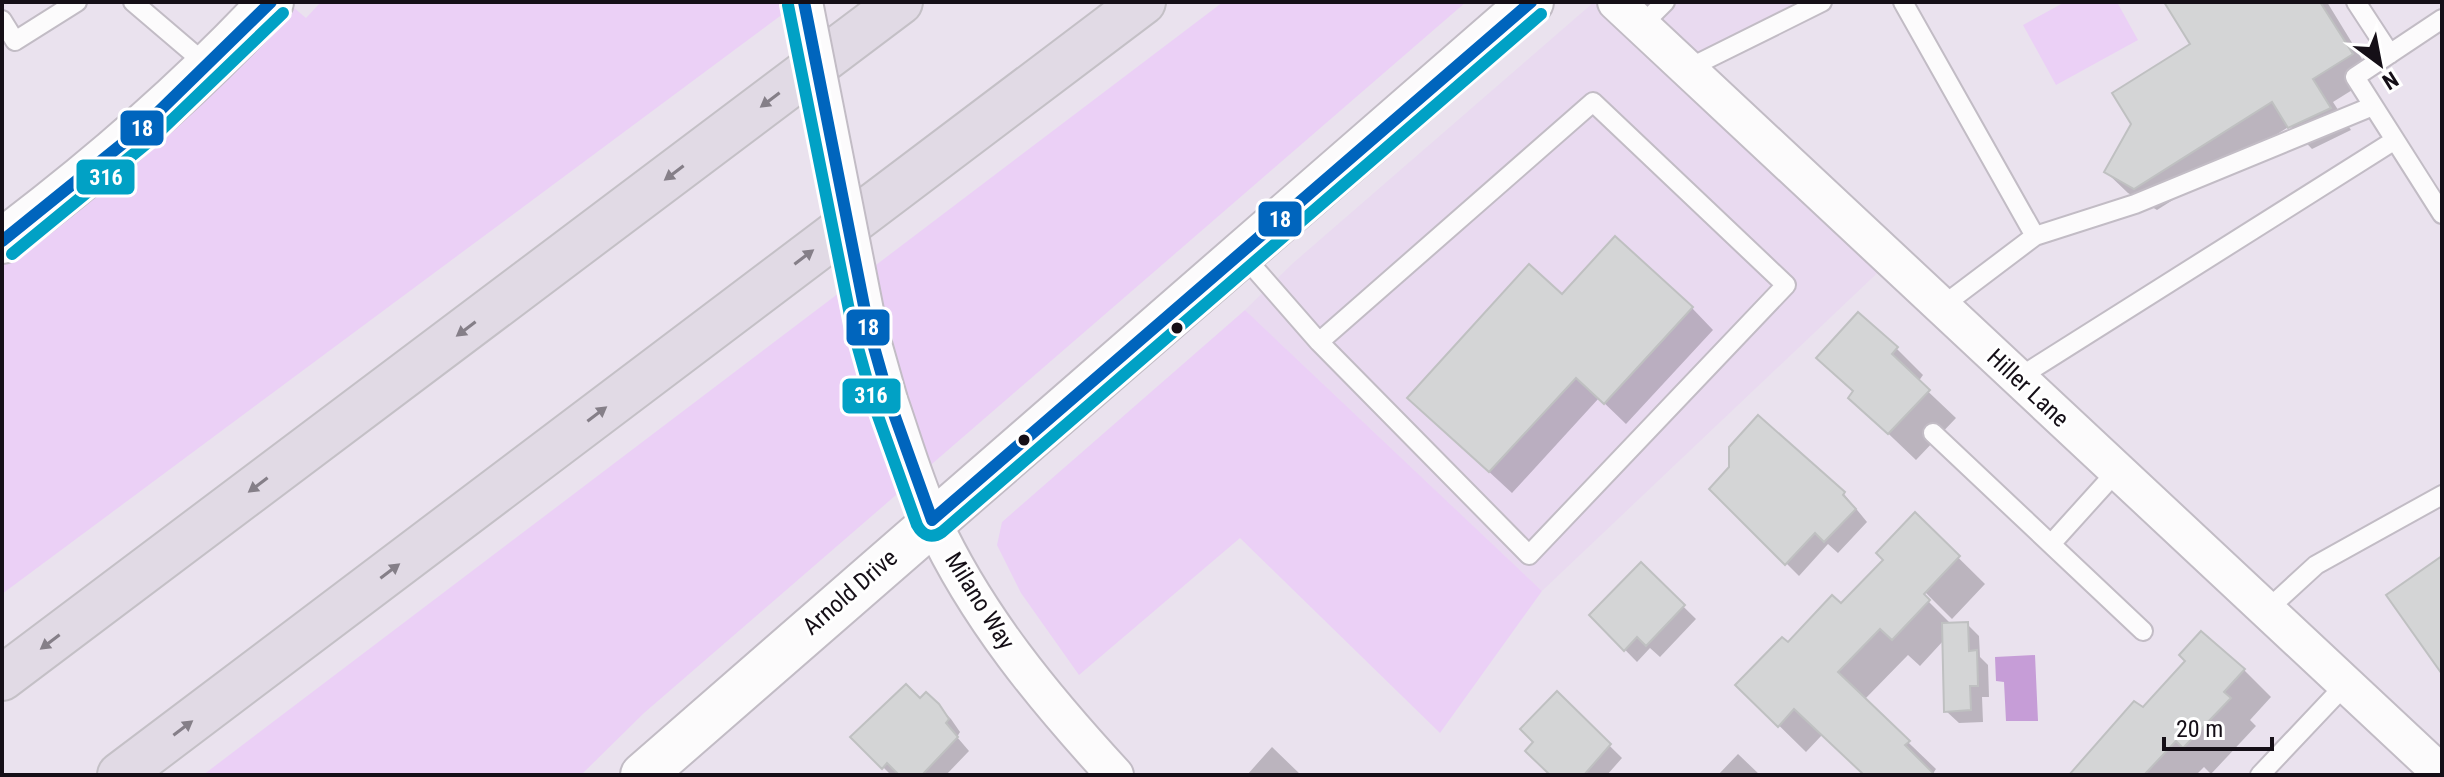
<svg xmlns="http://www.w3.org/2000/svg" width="2444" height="777" viewBox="0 0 2444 777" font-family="'Roboto Condensed',sans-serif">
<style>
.built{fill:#e9daf0}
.green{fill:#ebd0f6}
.water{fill:#c69dd7}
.shadow{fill:#0003}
.building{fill:#d4d5d6;stroke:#bfc0c1;stroke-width:2}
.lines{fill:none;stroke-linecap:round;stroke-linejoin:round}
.service-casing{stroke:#c2bcc5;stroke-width:22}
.minor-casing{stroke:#c2bcc5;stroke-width:40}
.tertiary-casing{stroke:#c2bcc5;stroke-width:48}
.motorway-casing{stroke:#c4c0c6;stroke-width:48}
.service{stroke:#fcfbfc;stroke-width:18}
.minor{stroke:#fcfbfc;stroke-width:36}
.tertiary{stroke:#fcfbfc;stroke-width:44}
.motorway{stroke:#e1dae5;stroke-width:44}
.minor-bridge-casing{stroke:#c2bcc5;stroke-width:40;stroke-linecap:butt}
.minor-bridge{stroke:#fcfbfc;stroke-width:36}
.bus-1-casing{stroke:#fff;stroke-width:18}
.bus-2-casing{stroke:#fff;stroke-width:18}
.bus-1{stroke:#0065bd;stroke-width:12}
.bus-2{stroke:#01a1c5;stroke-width:12}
.oneway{fill:#857f88}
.bus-dot{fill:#150f17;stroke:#fff;stroke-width:3}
.labels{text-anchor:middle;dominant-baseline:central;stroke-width:6;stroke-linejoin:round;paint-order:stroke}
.street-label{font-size:24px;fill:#150f17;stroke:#fff}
.line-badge{stroke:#fff;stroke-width:3}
.badge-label{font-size:22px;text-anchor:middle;font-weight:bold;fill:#fff}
</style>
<rect width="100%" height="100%" fill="#eae2ee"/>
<path class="built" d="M 1594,2 L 1822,2 L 1685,69 L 1890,261 L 1542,591 L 1245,310 L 1292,264 Z"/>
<path class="green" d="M 287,2 L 306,18 L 321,2 L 799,2 L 2,594 L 2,241 Z
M 1223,2 L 1466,2 L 644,713 L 581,775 L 203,775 Z
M 2065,2 L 2117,2 L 2138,40 L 2056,85 L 2023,25 Z
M 1245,310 L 1542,591 L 1440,733 L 1240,538 L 1079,675 L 1021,593 L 997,545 L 1002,522 Z"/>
<path class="water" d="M 2035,655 L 2038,721 L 2006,721 L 2004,682 L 1996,681 L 1995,657 Z"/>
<path class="shadow" d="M 2166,2 L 2327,2 L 2373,77 L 2333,102 L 2351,130 L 2312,149 L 2290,126 L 2157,210 L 2128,193 L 2106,172 L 2193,45 Z
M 1692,308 L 1713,330 L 1626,424 L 1599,398 L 1512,493 L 1432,419 Z
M 1897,349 L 1923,375 L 1918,382 L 1956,418 L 1916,460 L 1850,397 Z
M 1758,418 L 1844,494 L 1867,522 L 1838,553 L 1828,544 L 1799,576 L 1712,489 L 1731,468 Z
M 1915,515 L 1985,584 L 1952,619 L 1918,585 L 1915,588 L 1951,624 L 1967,624 L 1979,636 L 1980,657 L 1988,665 L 1989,697 L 1982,697 L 1983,722 L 1959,723 L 1946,711 L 1944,640 L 1920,666 L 1908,655 L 1864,700 L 1936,769 L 1932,775 L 1864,775 L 1822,735 L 1806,752 L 1738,685 L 1841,606 L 1886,560 Z
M 1641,565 L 1696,619 L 1660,657 L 1650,648 L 1637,662 L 1591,615 Z
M 2244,670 L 2271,697 L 2250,720 L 2256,726 L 2211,774 L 2204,767 L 2196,775 L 2071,775 L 2143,710 Z
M 926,694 L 951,719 L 960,732 L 957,737 L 969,751 L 946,775 L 891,775 L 855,739 Z
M 1557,694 L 1622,758 L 1607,775 L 1552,775 Z
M 1272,747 L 1301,775 L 1247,775 Z
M 1738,754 L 1760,775 L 1718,775 Z"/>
<path class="building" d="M 2164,2 L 2320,2 L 2353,54 L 2313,79 L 2331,108 L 2288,128 L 2272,102 L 2134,189 L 2104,172 L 2131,124 L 2112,93 L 2190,44 Z
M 1615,236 L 1693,307 L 1604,404 L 1576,378 L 1489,472 L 1407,398 L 1529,264 L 1562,294 Z
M 1858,312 L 1898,347 L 1892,354 L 1930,390 L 1888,434 L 1848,398 L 1853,391 L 1816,358 Z
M 1758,415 L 1845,492 L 1843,495 L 1856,509 L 1824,542 L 1815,533 L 1785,565 L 1709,489 L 1729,467 L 1729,447 Z
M 1915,512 L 1960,556 L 1924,594 L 1930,600 L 1892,640 L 1880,629 L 1838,672 L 1910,741 L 1905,745 L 1935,775 L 1864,775 L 1794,709 L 1778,727 L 1735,685 L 1782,637 L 1788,642 L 1832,595 L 1841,603 L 1883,560 L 1876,553 Z
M 2442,556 L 2442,674 L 2386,595 Z
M 1641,562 L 1685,605 L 1646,646 L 1637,637 L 1624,651 L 1589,615 Z
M 1968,622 L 1969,651 L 1977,650 L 1978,686 L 1970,686 L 1971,710 L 1944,712 L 1942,623 Z
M 2201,631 L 2245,669 L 2224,692 L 2231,698 L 2183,748 L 2176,741 L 2144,775 L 2069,775 L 2134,701 L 2143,707 L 2185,661 L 2179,655 Z
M 906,684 L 920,698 L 926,692 L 939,704 L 949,719 L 946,723 L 958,737 L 922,775 L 899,775 L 887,763 L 882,769 L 850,737 Z
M 1557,691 L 1611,744 L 1584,775 L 1550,775 L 1525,751 L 1533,742 L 1520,729 Z"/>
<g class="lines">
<g class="service-casing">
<path id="service" d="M 133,2 L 208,66
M 1903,2 L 2035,236
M 2356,2 L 2390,54
M 2442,19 L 2355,77 L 2442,214
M 2,20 L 15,41 L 77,2
M 1641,26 L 1665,2
M 1685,70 L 1822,2
M 1242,254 L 1319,342 L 1529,555 L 1786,285 L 1593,102 L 1319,342
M 1941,307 L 2035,236 L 2135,204 L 2373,106
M 2018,378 L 2395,140
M 1933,433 L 2143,631
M 2051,544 L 2117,471
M 2267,610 L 2316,565 L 2442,495
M 2260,775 L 2346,684"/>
</g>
<g class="minor-casing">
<path id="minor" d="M 1616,2 L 2442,774
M 889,400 C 903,440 915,483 933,522 C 977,617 1044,698 1115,775"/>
</g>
<g class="tertiary-casing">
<path id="tertiary" d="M 2,241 C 99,168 188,91 271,2
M 643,775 L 1531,2"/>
</g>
<g class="motorway-casing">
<path id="motorway" d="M 2,678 L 900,2
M 120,775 L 1143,2"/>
</g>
<use href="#service" class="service"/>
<use href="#minor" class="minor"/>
<use href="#tertiary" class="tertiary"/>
<use href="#motorway" class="motorway"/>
<g class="minor-bridge-casing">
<path id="minor-bridge" d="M 804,2 L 868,326 L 889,400"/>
</g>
<use href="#minor-bridge" class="minor-bridge"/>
<g class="bus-1-casing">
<path id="bus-1" d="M 804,2 L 868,326 L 889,400 L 932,520 L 1531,2
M 2,241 L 142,128 L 271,2"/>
</g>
<g class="bus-2-casing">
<path id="bus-2" d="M 788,5 L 853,330 L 874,405 L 917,525 C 923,536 932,539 942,532 L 1541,14
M 12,254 L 152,139 L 283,13"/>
</g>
<use href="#bus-1" class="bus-1"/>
<use href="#bus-2" class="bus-2"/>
</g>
<defs><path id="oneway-solid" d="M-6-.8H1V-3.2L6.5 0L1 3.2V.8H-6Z" transform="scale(2)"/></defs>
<g class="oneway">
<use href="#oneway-solid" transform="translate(770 100) rotate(143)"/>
<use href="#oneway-solid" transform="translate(674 173) rotate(143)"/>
<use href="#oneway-solid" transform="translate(804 257) rotate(-37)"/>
<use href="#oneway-solid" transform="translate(466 329) rotate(143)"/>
<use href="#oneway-solid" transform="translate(597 414) rotate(-37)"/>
<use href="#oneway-solid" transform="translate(258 485) rotate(143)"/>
<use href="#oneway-solid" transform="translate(390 571) rotate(-37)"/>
<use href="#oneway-solid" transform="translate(50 642) rotate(143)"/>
<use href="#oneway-solid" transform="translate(183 728) rotate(-37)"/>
</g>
<g class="bus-dot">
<circle cx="1177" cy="328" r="7"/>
<circle cx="1024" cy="440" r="7"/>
</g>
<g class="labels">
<g class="street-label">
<text transform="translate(2028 388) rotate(43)">Hiller Lane</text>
<text transform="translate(850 592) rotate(-41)">Arnold Drive</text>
<text transform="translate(980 601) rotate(58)">Milano Way</text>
</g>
</g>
<g class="line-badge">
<rect x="119" y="109" width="46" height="38" rx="8" fill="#0065bd"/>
<rect x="75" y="158" width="61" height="38" rx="8" fill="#01a1c5"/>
<rect x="1257" y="200" width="46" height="38" rx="8" fill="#0065bd"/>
<rect x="845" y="308" width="46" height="39" rx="8" fill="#0065bd"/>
<rect x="841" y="377" width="61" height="38" rx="8" fill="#01a1c5"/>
</g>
<g class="badge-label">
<text x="142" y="136">18</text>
<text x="106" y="185">316</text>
<text x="1280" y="227">18</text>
<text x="868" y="335">18</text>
<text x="871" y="403">316</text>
</g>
<rect width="2444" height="777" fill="none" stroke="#150f17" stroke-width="8"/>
<g transform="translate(2380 64) rotate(148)" stroke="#ffffff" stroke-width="6" paint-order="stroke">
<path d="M0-6L14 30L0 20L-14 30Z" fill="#150f17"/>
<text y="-12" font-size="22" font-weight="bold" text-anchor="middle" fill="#150f17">N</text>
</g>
<path d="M2164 737v12h108v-12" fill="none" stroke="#150f17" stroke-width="4"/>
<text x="2176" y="737" font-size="24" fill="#150f17" stroke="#ffffff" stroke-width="6" paint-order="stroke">20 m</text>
</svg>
